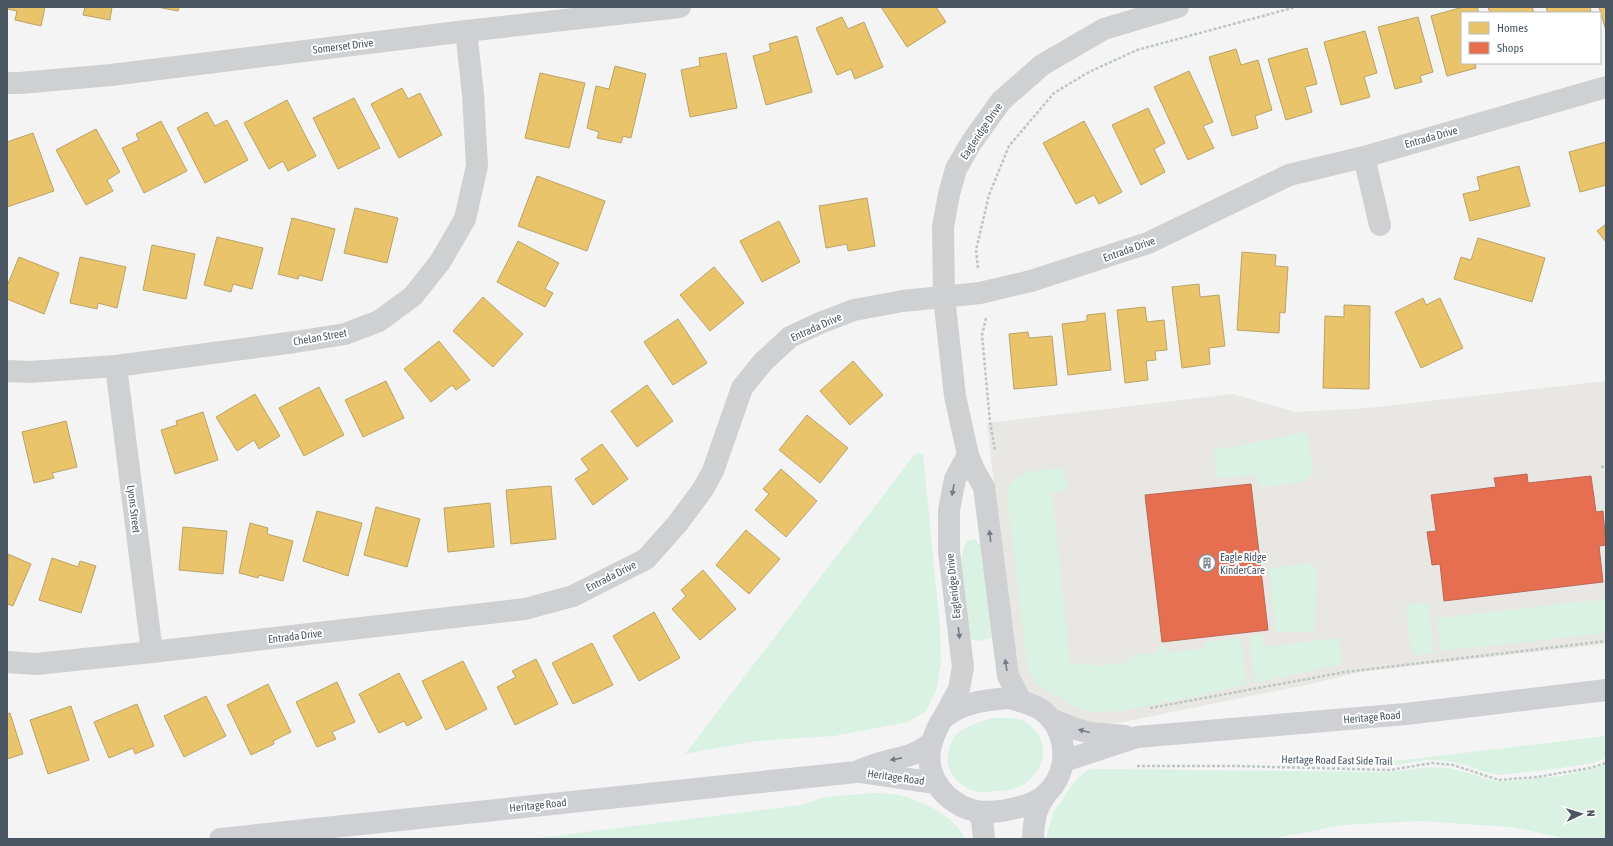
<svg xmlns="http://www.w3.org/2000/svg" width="1613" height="846" viewBox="0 0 1613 846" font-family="'Asap Condensed',sans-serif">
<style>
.commercial{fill:#e8e7e3}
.green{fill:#d9f2e3}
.homes{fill:#e9c46a;stroke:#b9a367}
.shops{fill:#e76f51;stroke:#b86856}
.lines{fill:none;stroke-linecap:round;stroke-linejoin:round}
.path{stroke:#bcc7c4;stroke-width:2.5;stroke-dasharray:3 2;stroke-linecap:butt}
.minor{stroke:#ced0d2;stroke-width:22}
.secondary{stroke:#ced0d4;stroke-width:22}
.oneway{fill:#727b83}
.oneway2{fill:#727b84}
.labels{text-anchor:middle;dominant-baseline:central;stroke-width:4;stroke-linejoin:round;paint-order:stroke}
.street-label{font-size:11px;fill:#4a5661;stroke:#fff}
.poi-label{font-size:11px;fill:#4a5661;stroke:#fff;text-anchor:start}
</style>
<rect width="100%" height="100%" fill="#f4f4f4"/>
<path class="commercial" d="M 1606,381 L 1606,644 L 1360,672 L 1306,685 L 1118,723 L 1103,724 L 1092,723 L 1071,718 L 1056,709 L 1025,689 L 1015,672 L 987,423 L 1233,394 L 1296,412 L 1368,408 Z"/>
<path class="green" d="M 1307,432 L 1313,473 L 1303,482 L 1260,487 L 1256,475 L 1216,478 L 1214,450 Z
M 923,453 L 940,628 L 941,663 L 936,690 L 926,711 L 908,722 L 834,736 L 756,741 L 685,754 L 915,454 Z
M 1064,468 L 1067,491 L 1052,493 L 1070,665 L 1094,663 L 1096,666 L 1126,663 L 1130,655 L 1158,653 L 1158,647 L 1166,646 L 1168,653 L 1204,648 L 1204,642 L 1241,638 L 1246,685 L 1123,711 L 1092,712 L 1076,708 L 1038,685 L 1028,670 L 1007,497 C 1008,493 1008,487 1010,484 C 1019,470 1049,469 1064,468 Z
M 975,539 L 983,548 L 992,638 L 979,641 L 969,639 L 961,561 L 966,541 Z
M 1310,563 L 1317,571 L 1314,632 L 1276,632 L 1269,569 Z
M 1606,599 L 1606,633 L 1440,651 L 1437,618 Z
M 1428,602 L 1434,653 L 1415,655 L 1410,643 L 1406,605 Z
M 1263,634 L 1265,647 L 1339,638 L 1342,664 L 1255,683 L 1249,637 Z
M 993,718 C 1001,718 1010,717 1018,719 C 1039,725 1051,750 1038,769 C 1028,785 1017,790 998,791 C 992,791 986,793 980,792 C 962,790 945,773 948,755 C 949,749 951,740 955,736 C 966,725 979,722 993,718 Z
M 1606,736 L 1606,758 L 1593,763 L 1555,769 L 1499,775 L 1481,771 L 1465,765 L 1448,761 L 1427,760 L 1396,765 L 1362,765 Z
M 1606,765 L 1606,839 L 1567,839 L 1511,827 L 1420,821 L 1343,825 L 1271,839 L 1046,839 L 1053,813 L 1073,784 L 1080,776 L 1088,770 L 1095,769 L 1390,772 L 1431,767 L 1448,768 L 1461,771 L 1499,782 L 1561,776 Z
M 875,793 C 886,793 896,794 906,797 C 925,802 959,820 965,839 L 529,839 L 802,805 L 824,797 Z"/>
<path class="homes" d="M 7,7 L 45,7 L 41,26 L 15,20 L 17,11 L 7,9 Z
M 85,7 L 112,7 L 110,20 L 83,15 Z
M 157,7 L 179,7 L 178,11 Z
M 881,7 L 936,7 L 946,22 L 907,47 Z
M 1463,7 L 1477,7 L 1479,13 L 1462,13 L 1462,63 L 1475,63 L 1476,68 L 1447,76 L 1431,16 Z
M 1488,7 L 1532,7 L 1534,13 L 1490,13 Z
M 1546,7 L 1590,7 L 1591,11 L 1585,13 L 1548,13 Z
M 1599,7 L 1606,7 L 1606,31 Z
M 842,17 L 848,29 L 864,22 L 883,67 L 855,79 L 851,69 L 837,75 L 816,28 Z
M 1418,17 L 1433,72 L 1420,76 L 1422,82 L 1395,89 L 1378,27 Z
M 1365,31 L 1377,73 L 1364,77 L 1370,97 L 1341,105 L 1324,42 Z
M 797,36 L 812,92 L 766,105 L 753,56 L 771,51 L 769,44 Z
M 1307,48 L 1317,84 L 1305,87 L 1312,112 L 1286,120 L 1268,59 Z
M 1236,49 L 1241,65 L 1258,60 L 1272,110 L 1255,116 L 1258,128 L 1232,136 L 1209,57 Z
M 726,53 L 737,108 L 690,117 L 681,70 L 700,66 L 699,58 Z
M 615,66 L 646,74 L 631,138 L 623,136 L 621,143 L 597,138 L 599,132 L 587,128 L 596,86 L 609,89 Z
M 1189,71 L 1213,122 L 1203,126 L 1214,148 L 1188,160 L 1154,87 Z
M 540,73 L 585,83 L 569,148 L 525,138 Z
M 402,88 L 408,99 L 420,93 L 442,135 L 399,158 L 371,104 Z
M 354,98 L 380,148 L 338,169 L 313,118 Z
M 287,100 L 316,156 L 288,171 L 283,161 L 269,169 L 244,123 Z
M 1148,108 L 1165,143 L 1154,149 L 1165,172 L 1141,185 L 1112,125 Z
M 207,112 L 215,126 L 227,120 L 248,160 L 205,183 L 177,128 Z
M 161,121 L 187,171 L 144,193 L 122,148 L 139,140 L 136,134 Z
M 1084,121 L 1122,192 L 1099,204 L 1094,195 L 1076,204 L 1043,143 Z
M 96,129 L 120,172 L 107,180 L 113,191 L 86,205 L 56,150 Z
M 33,133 L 54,191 L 7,207 L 7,142 Z
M 1606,142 L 1606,185 L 1580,192 L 1569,152 Z
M 1519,166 L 1530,206 L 1470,221 L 1463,194 L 1480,190 L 1477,177 Z
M 537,176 L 605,201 L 587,251 L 518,226 Z
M 867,198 L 875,246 L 848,251 L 847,244 L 826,248 L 819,206 Z
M 355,208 L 398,218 L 387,263 L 344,253 Z
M 292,218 L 335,229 L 322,281 L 299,275 L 298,279 L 278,274 Z
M 779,221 L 800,262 L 762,282 L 740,241 Z
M 1606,224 L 1606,242 L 1597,231 Z
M 217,237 L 263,248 L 252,289 L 233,284 L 231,292 L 204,285 Z
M 1478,238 L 1545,258 L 1532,302 L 1454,279 L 1461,257 L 1471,260 Z
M 518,241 L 559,263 L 545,289 L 553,293 L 545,307 L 497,282 Z
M 152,245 L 195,254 L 186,299 L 143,290 Z
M 1242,252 L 1276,255 L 1275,266 L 1288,267 L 1285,313 L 1280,312 L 1279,333 L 1237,330 Z
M 19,257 L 59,273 L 44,314 L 7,299 L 7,286 Z
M 80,257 L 126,267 L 117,308 L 98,303 L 97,309 L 70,303 Z
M 714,267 L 744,303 L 710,331 L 680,295 Z
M 1199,284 L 1200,297 L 1219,295 L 1225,346 L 1209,348 L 1210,364 L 1182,368 L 1172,287 Z
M 483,297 L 523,334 L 493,367 L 453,331 Z
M 1423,298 L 1426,305 L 1440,298 L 1463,348 L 1421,368 L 1395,312 Z
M 1344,305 L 1370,306 L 1369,389 L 1323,388 L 1325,316 L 1344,317 Z
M 1145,307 L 1147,322 L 1164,320 L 1167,350 L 1155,351 L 1156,360 L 1146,361 L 1148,380 L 1125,383 L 1117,310 Z
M 1105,313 L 1111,370 L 1068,375 L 1062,324 L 1087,321 L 1087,315 Z
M 678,319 L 707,363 L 673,385 L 644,342 Z
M 1028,332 L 1029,338 L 1052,336 L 1057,385 L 1014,389 L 1009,334 Z
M 439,341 L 470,380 L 456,390 L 452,385 L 431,402 L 404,369 Z
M 853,361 L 883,395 L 850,425 L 820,391 Z
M 386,381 L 404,418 L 363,437 L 345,400 Z
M 647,385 L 673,421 L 637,447 L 611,411 Z
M 319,387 L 344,435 L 304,456 L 279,408 Z
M 255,394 L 280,436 L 259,449 L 254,440 L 237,451 L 216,417 Z
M 203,412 L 218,460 L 175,474 L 161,430 L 177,425 L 176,421 Z
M 807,415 L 848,448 L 820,483 L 779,450 Z
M 66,421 L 77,467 L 52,473 L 54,478 L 34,483 L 22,432 Z
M 602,444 L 628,479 L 593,505 L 575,479 L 589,470 L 581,459 Z
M 781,469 L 817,501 L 786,537 L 755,510 L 769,494 L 763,489 Z
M 551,486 L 556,539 L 511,544 L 506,490 Z
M 490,503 L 494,547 L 448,552 L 444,508 Z
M 376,507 L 420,519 L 407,567 L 364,555 Z
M 317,511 L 362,523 L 348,576 L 303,561 Z
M 250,523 L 268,528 L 267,534 L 293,541 L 283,581 L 259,575 L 258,578 L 239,573 Z
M 183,527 L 227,531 L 223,574 L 179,570 Z
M 746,530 L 780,559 L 749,594 L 716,565 Z
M 8,554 L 31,564 L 13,606 L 7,604 Z
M 52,558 L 78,567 L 80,561 L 96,566 L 81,613 L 39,600 Z
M 703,570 L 736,609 L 700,640 L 672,609 L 686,596 L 681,590 Z
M 654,612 L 680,658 L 639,681 L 613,636 Z
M 592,643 L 613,685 L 573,704 L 552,663 Z
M 536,659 L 558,704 L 515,725 L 497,687 L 516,677 L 512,671 Z
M 463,661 L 487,709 L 446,730 L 422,681 Z
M 399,673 L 422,718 L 407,726 L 404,721 L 379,733 L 359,694 Z
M 337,682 L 355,722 L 332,732 L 336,739 L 317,747 L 296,702 Z
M 268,684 L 291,732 L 273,741 L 274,744 L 251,755 L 227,705 Z
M 206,696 L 226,736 L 184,757 L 164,716 Z
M 137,704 L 154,746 L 135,754 L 133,748 L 109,758 L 94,722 Z
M 71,706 L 89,760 L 48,774 L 30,720 Z
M 10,713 L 23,754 L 7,759 L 7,714 Z"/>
<path class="shops" d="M 1527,474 L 1528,483 L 1591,476 L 1596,512 L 1603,511 L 1606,545 L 1599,546 L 1603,582 L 1444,601 L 1440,564 L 1432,565 L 1427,532 L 1436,531 L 1431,495 L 1496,487 L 1494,478 Z
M 1251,484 L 1268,630 L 1162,642 L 1145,495 Z"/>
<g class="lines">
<path class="path" d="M 978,268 L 976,250 L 989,195 L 1009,146 L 1054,93 L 1089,72 L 1137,50 L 1296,7
M 986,318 L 982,335 L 990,422 L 995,450
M 1601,467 L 1606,466
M 1150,708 L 1345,672 L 1606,641
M 1137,766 L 1236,766 L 1390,770 L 1432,763 L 1453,765 L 1499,780 L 1537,777 L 1590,768 L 1606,763"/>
<path class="minor" d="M 7,83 L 20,83 L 111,75 L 466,31 L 680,7
M 1364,157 L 1380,225
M 116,366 L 152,652
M 7,371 L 30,372 L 116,366 L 295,342 L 345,334 L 379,321 L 413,296 L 440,262 L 465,219 L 477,166 L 473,94 L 466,31
M 7,662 L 36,664 L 152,652 L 525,609 L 573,596 L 646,559 L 678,523 L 703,489 L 713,471 L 742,388 L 763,362 L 790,337 L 820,323 L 854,310 L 903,301 L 980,293 L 1031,281 L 1148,243 L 1289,175 L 1364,157 L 1606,87
M 1021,701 L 1008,676 L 984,487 L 974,470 L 968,455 L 955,396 L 944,297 L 943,227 L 949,194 L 956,169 L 971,143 L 1001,101 L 1042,65 L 1104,29 L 1178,7
M 944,717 L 959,689 L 963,667 L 949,552 L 949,510 L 955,479 L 968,455
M 978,812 L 982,820 L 984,839
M 1033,839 C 1034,819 1035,810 1046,794"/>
<path class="secondary" d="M 1009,698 C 1021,701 1033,704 1043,711 C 1069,732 1070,772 1046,794 C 1034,805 1017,808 1001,811 C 984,813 969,812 955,802 C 931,786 923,760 935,734 C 937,728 941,720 946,716 C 963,702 988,700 1009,698 Z
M 1051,719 L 1073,728 L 1090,733 L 1125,736
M 1064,761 L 1137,737 L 1406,714 L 1606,690
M 861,772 L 935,783
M 220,839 L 856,772 C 865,768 874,764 884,762 C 905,756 912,757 931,743"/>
</g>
<defs><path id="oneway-solid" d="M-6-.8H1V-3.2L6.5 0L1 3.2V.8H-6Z"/></defs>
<g class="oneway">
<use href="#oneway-solid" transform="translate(953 490) rotate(100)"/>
<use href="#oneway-solid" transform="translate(990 536) rotate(-97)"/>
<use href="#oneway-solid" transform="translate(959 633) rotate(83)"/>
<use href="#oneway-solid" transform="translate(1006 665) rotate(-98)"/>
</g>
<g class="oneway2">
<use href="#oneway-solid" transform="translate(1084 731) rotate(-165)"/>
<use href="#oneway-solid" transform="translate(896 759) rotate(169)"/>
</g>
<defs>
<g id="building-ring" transform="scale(0.9)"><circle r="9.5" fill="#fff" stroke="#868d94" stroke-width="1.5"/><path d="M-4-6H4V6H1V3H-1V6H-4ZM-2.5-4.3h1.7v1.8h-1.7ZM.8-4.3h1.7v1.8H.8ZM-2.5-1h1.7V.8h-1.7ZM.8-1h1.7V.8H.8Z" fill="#868d94"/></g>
</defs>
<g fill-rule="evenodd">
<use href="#building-ring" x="1207" y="563"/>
</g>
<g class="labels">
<g class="street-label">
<text transform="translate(343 46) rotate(-7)">Somerset Drive</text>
<text transform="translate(981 131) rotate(-56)">Eagleridge Drive</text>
<text transform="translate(1431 137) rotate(-16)">Entrada Drive</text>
<text transform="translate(1129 249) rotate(-20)">Entrada Drive</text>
<text transform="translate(816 327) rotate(-24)">Entrada Drive</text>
<text transform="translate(320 337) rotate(-10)">Chelan Street</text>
<text transform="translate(134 509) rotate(83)">Lyons Street</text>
<text transform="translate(611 576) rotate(-27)">Entrada Drive</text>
<text transform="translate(953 586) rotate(-96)">Eagleridge Drive</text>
<text transform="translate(295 636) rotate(-7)">Entrada Drive</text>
<text transform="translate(1372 717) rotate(-5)">Heritage Road</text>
<text transform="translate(1337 760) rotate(1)">Hertage Road East Side Trail</text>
<text transform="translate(896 777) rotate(8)">Heritage Road</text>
<text transform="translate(538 805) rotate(-6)">Heritage Road</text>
</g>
<g class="poi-label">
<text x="1220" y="557">Eagle Ridge<tspan x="1220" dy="13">KinderCare</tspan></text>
</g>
</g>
<rect width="1613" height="846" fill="none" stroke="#4a5661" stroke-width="16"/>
<rect x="1461" y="12" width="140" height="52" fill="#ffffff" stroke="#b7bbc0"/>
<rect x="1469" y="22" width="20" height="12" fill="#e9c46a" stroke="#b7bbc0"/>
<text x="1497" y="32" font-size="12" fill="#4a5661">Homes</text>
<rect x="1469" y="42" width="20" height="12" fill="#e76f51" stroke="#b7bbc0"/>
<text x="1497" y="52" font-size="12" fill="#4a5661">Shops</text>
<g transform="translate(1581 814) rotate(86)" stroke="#ffffff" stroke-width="3" paint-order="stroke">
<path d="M0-3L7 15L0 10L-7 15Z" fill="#4a5661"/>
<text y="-6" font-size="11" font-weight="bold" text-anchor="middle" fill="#4a5661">N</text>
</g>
</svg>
